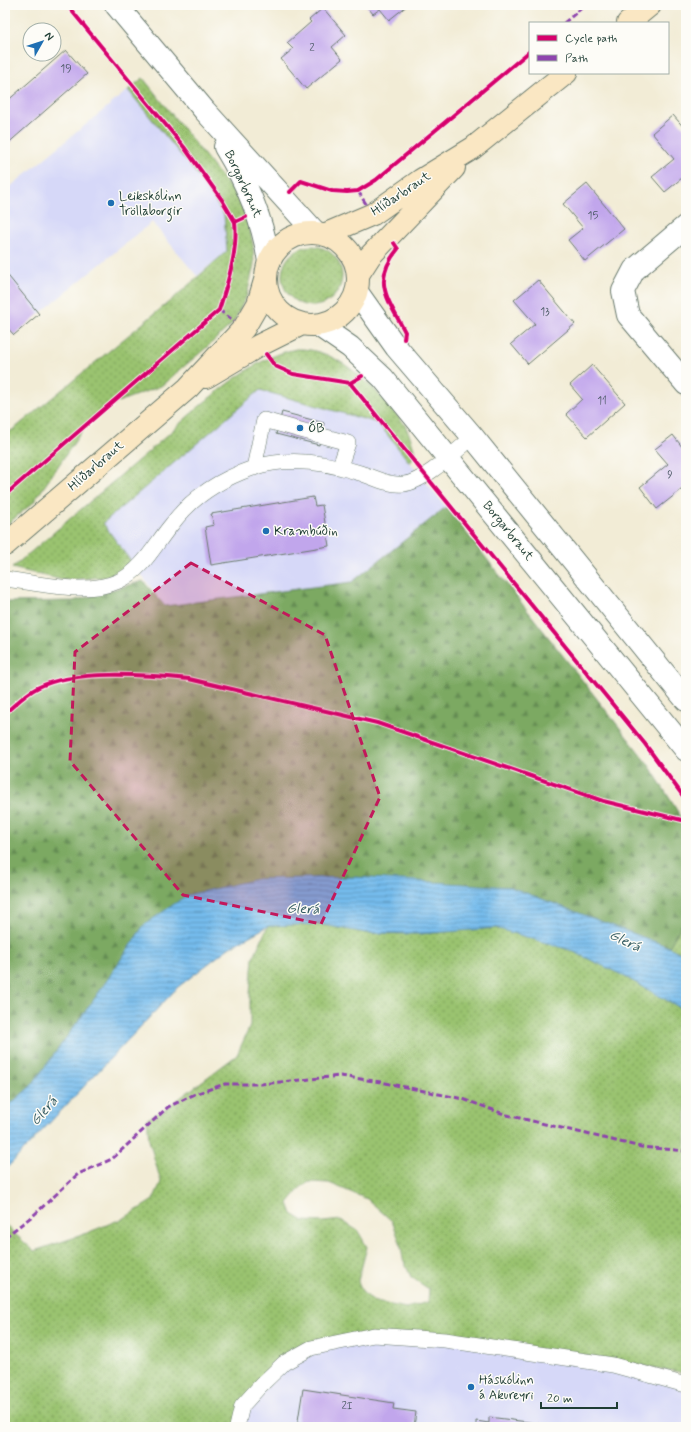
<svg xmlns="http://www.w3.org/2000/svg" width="691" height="1432" viewBox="0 0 691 1432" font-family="Mynerve,sans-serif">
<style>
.built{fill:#d6d8f8}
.grass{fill:url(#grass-dots);stroke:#5c8052;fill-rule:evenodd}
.forest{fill:url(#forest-firs);stroke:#4d734b}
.water{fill:url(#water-rules);stroke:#4a7c90}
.building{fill:#c1a6ec}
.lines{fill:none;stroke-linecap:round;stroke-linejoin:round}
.service-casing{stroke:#697a6d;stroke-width:16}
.minor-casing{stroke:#697a6d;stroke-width:24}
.tertiary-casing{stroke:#697a6d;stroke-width:24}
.secondary-casing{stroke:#697a6d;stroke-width:24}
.service{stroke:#fff;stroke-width:15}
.minor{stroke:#fff;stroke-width:22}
.tertiary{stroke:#fff;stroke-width:22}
.secondary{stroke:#fae7c3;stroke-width:22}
.quiet{stroke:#8e44ad;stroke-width:3;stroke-dasharray:6 3;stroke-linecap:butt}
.cycleway-casing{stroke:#fdfcf7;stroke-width:6}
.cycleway{stroke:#d6006c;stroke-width:4}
.marked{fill:#c2185b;fill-opacity:0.2;stroke:#c2185b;stroke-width:3;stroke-dasharray:8 5;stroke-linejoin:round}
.poi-dot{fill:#1f6fb2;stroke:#fdfcf7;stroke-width:1.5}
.labels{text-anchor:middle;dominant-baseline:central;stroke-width:3;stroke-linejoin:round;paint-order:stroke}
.number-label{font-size:11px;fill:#485762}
.street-label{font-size:13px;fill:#1f3d34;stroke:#fdfcf7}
.poi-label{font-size:13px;fill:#1f3d34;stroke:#fdfcf7;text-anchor:start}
.water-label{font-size:14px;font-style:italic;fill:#345c62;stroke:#fdfcf7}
</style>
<defs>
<pattern id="grass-dots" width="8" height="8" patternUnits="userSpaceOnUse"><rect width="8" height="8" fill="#9ac36f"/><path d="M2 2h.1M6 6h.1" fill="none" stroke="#7da05c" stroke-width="1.8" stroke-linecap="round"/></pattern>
<pattern id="forest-firs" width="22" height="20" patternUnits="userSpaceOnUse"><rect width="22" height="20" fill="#7ba962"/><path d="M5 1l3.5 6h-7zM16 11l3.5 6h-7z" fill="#648b52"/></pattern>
<pattern id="water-rules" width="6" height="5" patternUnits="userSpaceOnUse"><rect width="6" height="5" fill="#75bbec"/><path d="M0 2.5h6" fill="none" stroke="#5f99c0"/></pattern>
</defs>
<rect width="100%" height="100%" fill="#fdfcf7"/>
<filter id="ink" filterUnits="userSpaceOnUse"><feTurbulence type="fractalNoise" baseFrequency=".025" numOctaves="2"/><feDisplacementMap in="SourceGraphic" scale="8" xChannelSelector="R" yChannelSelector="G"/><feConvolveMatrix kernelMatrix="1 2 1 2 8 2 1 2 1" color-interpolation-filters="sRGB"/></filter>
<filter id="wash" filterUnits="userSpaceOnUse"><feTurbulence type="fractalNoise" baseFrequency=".012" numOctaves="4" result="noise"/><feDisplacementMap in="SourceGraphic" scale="16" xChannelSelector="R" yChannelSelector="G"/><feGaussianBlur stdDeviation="0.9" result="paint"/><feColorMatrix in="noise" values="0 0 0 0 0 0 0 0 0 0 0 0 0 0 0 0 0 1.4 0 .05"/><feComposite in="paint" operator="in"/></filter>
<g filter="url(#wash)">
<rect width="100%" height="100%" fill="#f2ecd6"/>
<path class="built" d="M 128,90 L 199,177 L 224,215 L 227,251 L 197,276 L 152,222 L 39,314 L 5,272 L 5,191 Z
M 260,390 L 378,423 L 446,507 L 352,582 L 165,606 L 102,523 Z
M 418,1334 L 686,1378 L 686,1427 L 235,1427 L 295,1351 Z"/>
<path class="grass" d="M 143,78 L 232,190 L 242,207 L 249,225 L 253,245 L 254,264 L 247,295 L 233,323 L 207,347 L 161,386 L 115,403 L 86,425 L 33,503 L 5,526 L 5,434 L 14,429 L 175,297 L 227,251 L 224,215 L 199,177 L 128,90 Z
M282 276a30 30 0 1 1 60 0a30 30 0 1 1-60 0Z
M 296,349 C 341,347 379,393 405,425 L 410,436 L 415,453 L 410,463 L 378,423 L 260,390 L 103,523 L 132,563 L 106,577 L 63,580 L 12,568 C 57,530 102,491 148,452 C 188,418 244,359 296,349 Z
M 686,911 L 686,956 L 669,947 L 684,921 Z
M 319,924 L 366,933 L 419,934 L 496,928 L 570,950 L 622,975 L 686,1011 L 686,1373 L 596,1358 L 418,1334 L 295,1351 L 235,1427 L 5,1427 L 5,1225 L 34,1251 L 82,1235 L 126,1217 L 153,1200 L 161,1182 L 149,1140 L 147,1119 L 164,1110 L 237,1055 L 250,1026 L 250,994 L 253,958 L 268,926 ZM 309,1182 L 329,1183 L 367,1199 L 392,1221 L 400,1242 L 403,1259 L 411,1277 L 429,1289 L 428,1302 L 406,1308 L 376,1302 L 363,1293 L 358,1281 L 367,1247 L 358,1231 L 341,1220 L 323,1222 L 304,1221 L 292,1214 L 288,1203 L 301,1187 Z"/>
<path class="forest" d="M 446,507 L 649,765 L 686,825 L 686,911 L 684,921 L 669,947 L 510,887 L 144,925 L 95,998 L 31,1086 L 5,1109 L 5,602 L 73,601 L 143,581 L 165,606 L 352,582 Z"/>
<path class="water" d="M 355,877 L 510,887 L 669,947 L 686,956 L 686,1011 L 622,975 L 570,950 L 496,928 L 419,934 L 366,933 L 319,924 L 268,926 L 230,947 L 178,987 L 5,1170 L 5,1109 L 31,1086 L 95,998 L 144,925 L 187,895 L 257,879 Z"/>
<g id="blocks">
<path class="building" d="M 366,5 L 408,5 L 389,20 L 380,9 L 373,14 Z
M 323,8 L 346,35 L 332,47 L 342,59 L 306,89 L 281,59 L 293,49 L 287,43 L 311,22 L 309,20 Z
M 66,50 L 87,74 L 5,146 L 5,103 Z
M 673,115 L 686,130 L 686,183 L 682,178 L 665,192 L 652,177 L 674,159 L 652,133 Z
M 587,184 L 624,229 L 585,261 L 568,240 L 583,228 L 563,204 Z
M 5,272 L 39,314 L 14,335 L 5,325 Z
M 538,280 L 575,324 L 528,364 L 511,344 L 535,324 L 514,300 Z
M 592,365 L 625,403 L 587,437 L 566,414 L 582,399 L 570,385 Z
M 282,412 L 324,423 L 319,445 L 276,434 Z
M 673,435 L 686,452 L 686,486 L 657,509 L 640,487 L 668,464 L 655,449 Z
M 313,497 L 315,506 L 322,505 L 329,546 L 211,565 L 205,527 L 214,525 L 211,514 Z
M 303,1389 L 394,1403 L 393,1409 L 416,1412 L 414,1427 L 297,1427 Z
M 489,1417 L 551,1425 L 550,1427 L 476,1427 L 476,1421 L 489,1423 Z"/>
</g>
</g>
<g filter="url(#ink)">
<use href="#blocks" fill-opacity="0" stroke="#697a6d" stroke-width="1"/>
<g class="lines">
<g class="service-casing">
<path id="service" d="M 254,468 L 264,420 L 348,443 L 340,466
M 5,579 C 39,583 86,596 119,581 C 144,569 155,544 172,524 C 192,497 221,479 253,468 C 288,456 325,462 360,473 C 373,477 389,486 404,484 C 424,482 457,450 473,437
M 237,1427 L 242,1406 L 261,1385 L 284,1363 L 311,1348 L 374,1335 L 445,1340 L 613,1365 L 686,1385"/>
</g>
<g class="minor-casing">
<path id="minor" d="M 686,226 L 634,270 L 623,291 L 628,315 L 686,384"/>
</g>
<g class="tertiary-casing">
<path id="tertiary" d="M 116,5 L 205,111 L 315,232
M 225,147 C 247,183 263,220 269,262
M 357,292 L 396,347 L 473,437 L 686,700
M 318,325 L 350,347 L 383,378 L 686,750"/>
</g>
<g class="secondary-casing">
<path id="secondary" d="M 628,23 L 650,5
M266 279a46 46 0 1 1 92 0a46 46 0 1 1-92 0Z
M 326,234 L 373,214 L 421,180 L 473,148 L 566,73
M 359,273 L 370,256 L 454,168
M 206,377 L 260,345 L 302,324
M 5,545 L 188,388 L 244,328 L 258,304 L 266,277"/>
</g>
<use href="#service" class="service"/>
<use href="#minor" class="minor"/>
<use href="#tertiary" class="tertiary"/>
<use href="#secondary" class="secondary"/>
<path class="quiet" d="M 564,23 L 585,5
M 358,191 L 366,204
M 219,310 L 234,321
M 5,1237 L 35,1214 L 78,1174 L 112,1159 L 168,1107 L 195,1094 L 225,1084 L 261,1084 L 340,1076 L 381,1082 L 463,1099 L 507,1115 L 641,1147 L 686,1151"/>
<g class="cycleway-casing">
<path id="cycleway" d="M 67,5 L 184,147 L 222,200 L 235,222
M 290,192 L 301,181 L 332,191 L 347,192 L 358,191 L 376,180 L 530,51
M 394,243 L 398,249 C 371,281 388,299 405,332 L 404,339
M 266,354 L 275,366 L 293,374 L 350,383 L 362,376
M 350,383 L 645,744 L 686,800
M 5,495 L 219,310 C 228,282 238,251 235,222 L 246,217
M 5,713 C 15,705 25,694 37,688 C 73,669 148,675 189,679 L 377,723 L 603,801 L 686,821"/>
</g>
<use href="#cycleway" class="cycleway"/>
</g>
</g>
<path class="marked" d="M 191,563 L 325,635 L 380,797 L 321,924 L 183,895 L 70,761 L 75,652 Z"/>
<g class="poi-dot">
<circle cx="111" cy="203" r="4"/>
<circle cx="300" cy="428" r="4"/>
<circle cx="266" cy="531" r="4"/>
<circle cx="471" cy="1387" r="4"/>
</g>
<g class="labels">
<g class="number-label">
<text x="312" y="48">2</text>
<text x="66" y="69">19</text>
<text x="593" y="216">15</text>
<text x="545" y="312">13</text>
<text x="602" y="401">11</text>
<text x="670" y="475">9</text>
<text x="347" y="1406">2I</text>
</g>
<g class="street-label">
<text transform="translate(243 184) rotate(65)">Borgarbraut</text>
<text transform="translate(401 194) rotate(-34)">Hlíðarbraut</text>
<text transform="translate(96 466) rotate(-41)">Hlíðarbraut</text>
<text transform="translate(508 531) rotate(51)">Borgarbraut</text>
</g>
<g class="poi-label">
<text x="119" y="196">Leikskólinn<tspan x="119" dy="15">Tröllaborgir</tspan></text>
<text x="308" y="428">ÓB</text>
<text x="274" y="531">Krambúðin</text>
<text x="479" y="1380">Háskólinn<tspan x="479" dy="15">á Akureyri</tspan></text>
</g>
<g class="water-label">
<text transform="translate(303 909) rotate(2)">Glerá</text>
<text transform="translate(625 941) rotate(26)">Glerá</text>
<text transform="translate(44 1111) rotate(-49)">Glerá</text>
</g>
</g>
<rect width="691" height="1432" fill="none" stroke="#fdfcf7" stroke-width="20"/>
<rect x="529" y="22" width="140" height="52" fill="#fdfcf7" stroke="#a4b0a9"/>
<rect x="537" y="35" width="20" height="6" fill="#d6006c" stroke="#a4b0a9"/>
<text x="565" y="42" font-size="12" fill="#1f3d34">Cycle path</text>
<rect x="537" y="55" width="20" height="6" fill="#8e44ad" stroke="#a4b0a9"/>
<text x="565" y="62" font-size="12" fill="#1f3d34">Path</text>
<g transform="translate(42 42) rotate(51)"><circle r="19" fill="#fdfcf7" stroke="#a4b0a9"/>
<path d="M0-3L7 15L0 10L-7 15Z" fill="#1f6fb2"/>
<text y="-6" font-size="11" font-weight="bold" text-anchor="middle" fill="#1f3d34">N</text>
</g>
<path d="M541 1402v6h76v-6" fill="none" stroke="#1f3d34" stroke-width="2"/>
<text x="547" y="1402" font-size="12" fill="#1f3d34" stroke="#fdfcf7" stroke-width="3" paint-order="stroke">20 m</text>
</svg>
